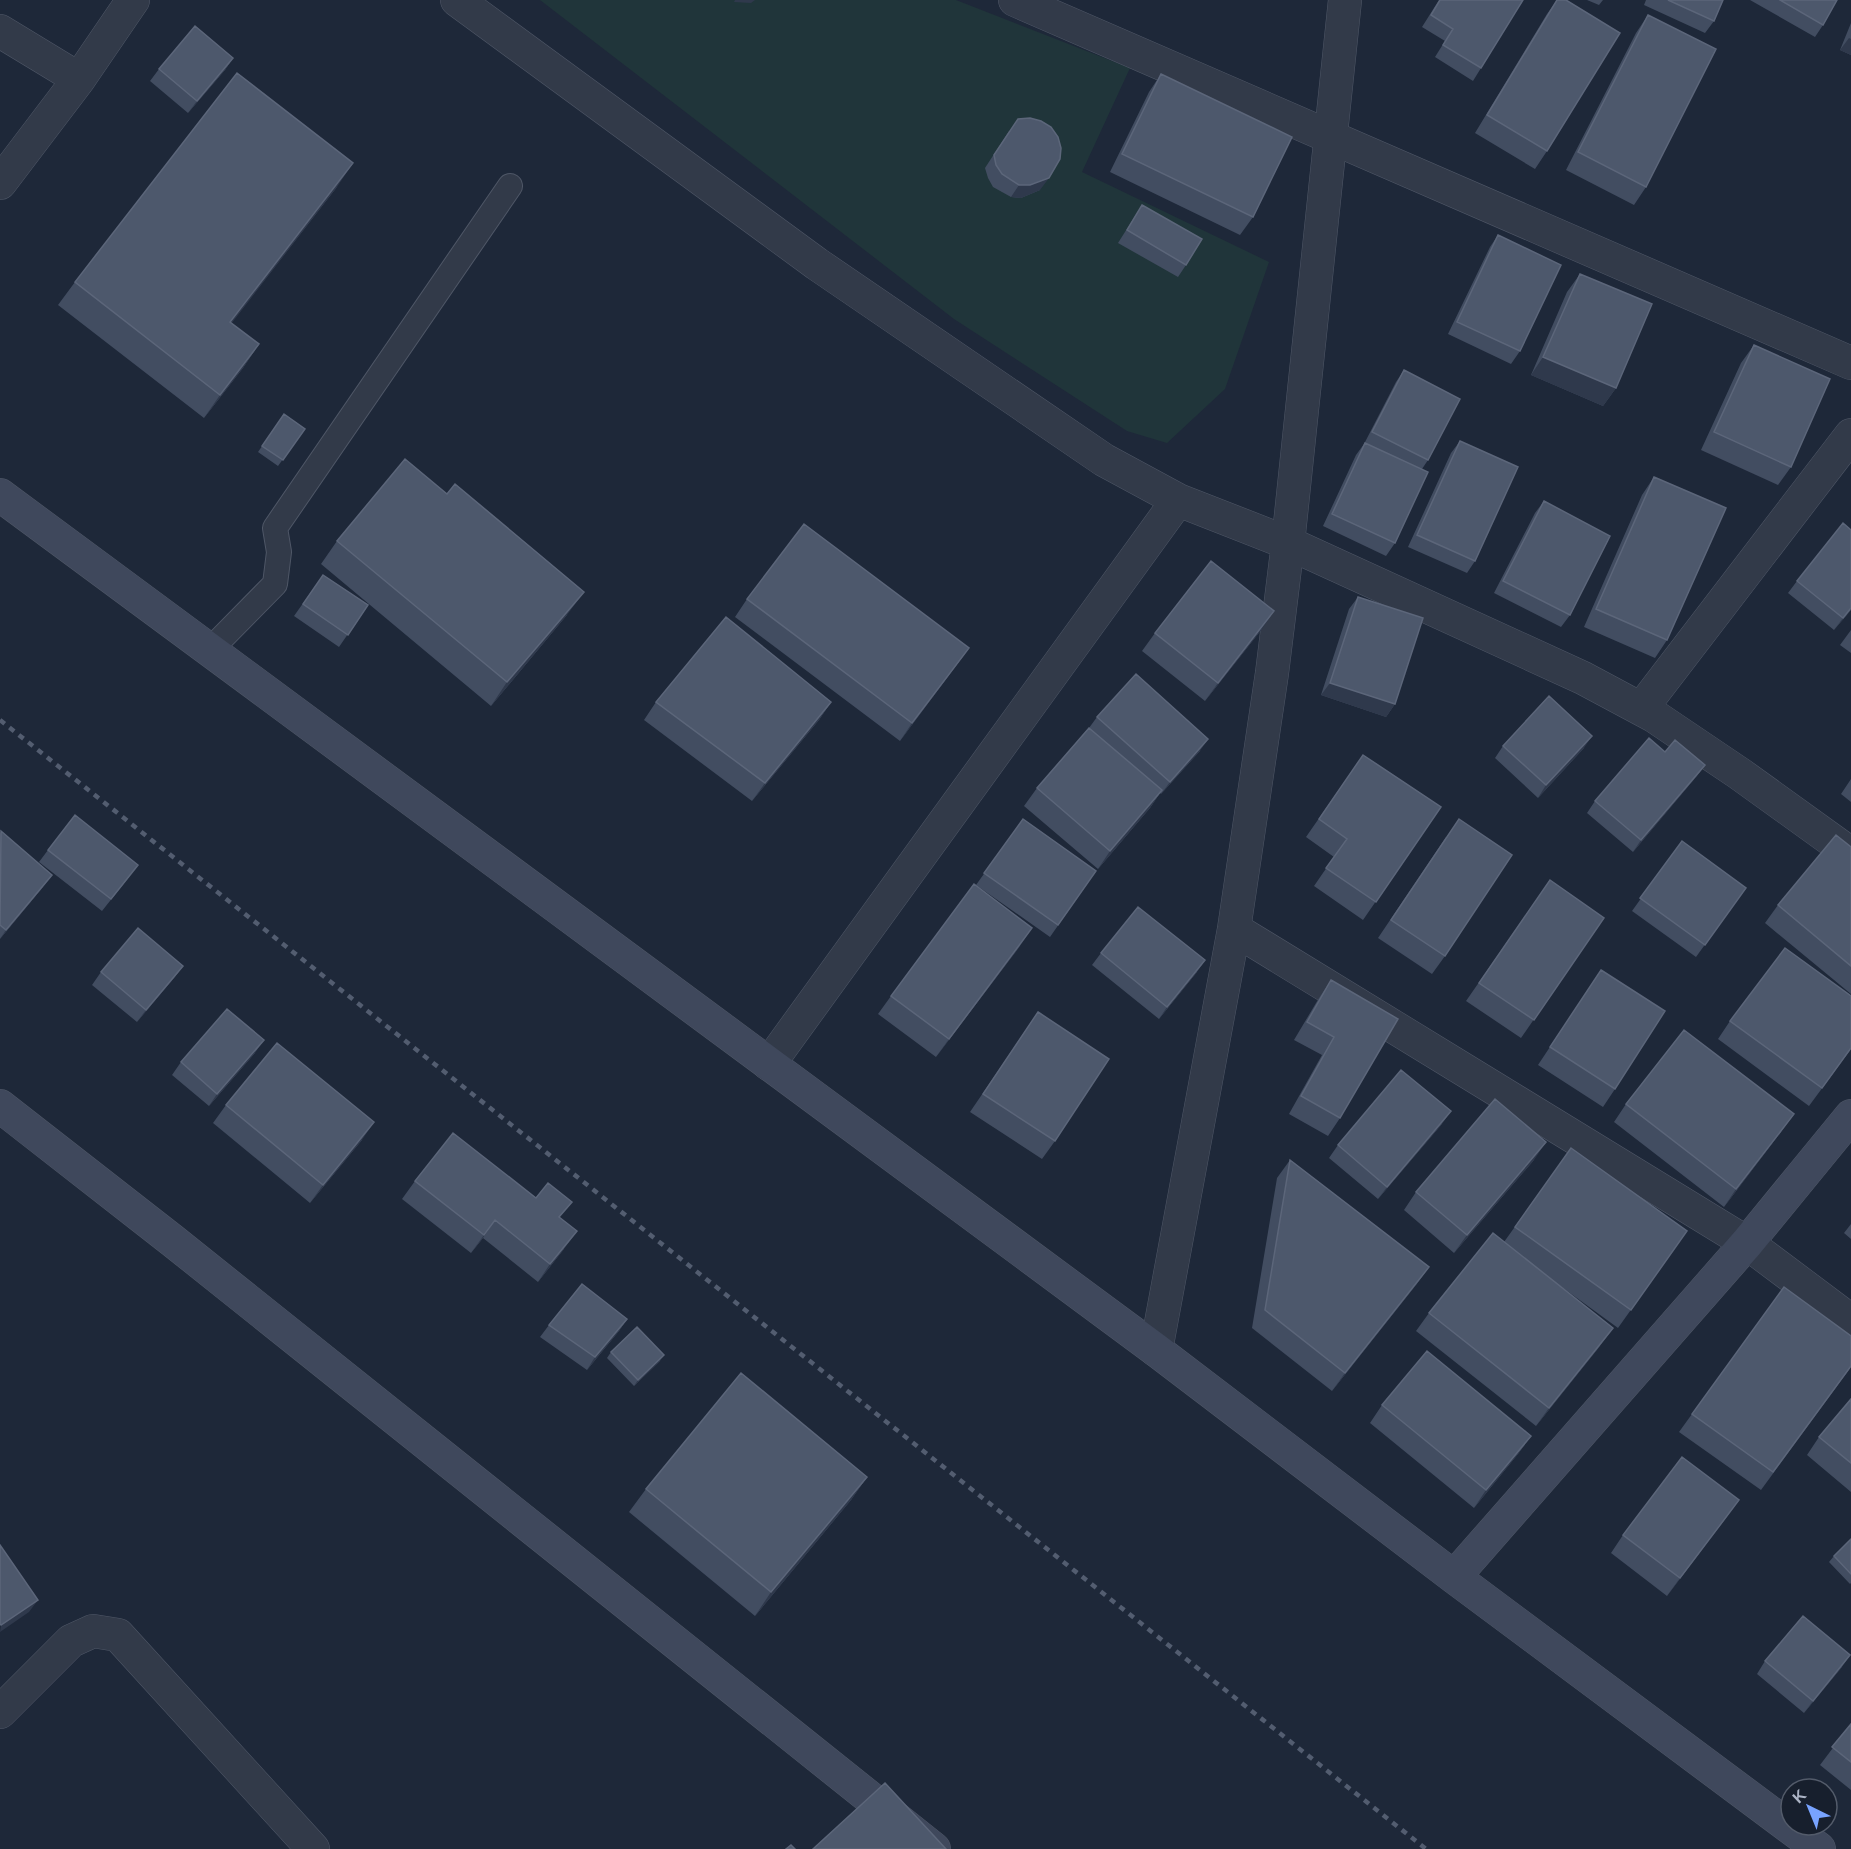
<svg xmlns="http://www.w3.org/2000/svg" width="1851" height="1849" viewBox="0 0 1851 1849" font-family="Arial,sans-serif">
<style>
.green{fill:#20353a}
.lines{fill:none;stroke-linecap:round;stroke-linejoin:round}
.lane-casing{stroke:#4f5767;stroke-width:26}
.street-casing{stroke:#4f5767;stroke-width:34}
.secondary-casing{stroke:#4f5767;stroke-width:34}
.lane{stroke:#323a49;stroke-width:24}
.street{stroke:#323a49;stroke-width:33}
.secondary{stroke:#3f485c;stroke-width:33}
.rail{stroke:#535d70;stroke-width:4.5;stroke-dasharray:6 6;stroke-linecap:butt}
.wall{fill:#424d61}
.shaded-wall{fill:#2f394c}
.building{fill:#4d586c;stroke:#5c667a;stroke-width:1.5}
</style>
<rect width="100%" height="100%" fill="#1e2839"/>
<path class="green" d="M 540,0 L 956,0 L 1130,68 L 1082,172 L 1269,262 L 1225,389 L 1167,443 L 1127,431 L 954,319 Z"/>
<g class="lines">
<g class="lane-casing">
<path id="lane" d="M 210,650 L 275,584 L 279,552 L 275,528 L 510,186"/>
</g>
<g class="street-casing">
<path id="street" d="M 457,0 L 817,264 L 1104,460 L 1178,500 L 1288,543 L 1583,678 L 1654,716 L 1740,774 L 1851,854
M 1015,0 L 1851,363
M 0,31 L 79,79
M 0,183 L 79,79 L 133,0
M 1641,709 L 1851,435
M 1234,929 L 1747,1243 L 1851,1321
M 769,1064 L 1178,500
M 1156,1350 L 1234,929 L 1272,673 L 1288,543 L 1345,0
M 0,1712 L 71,1641 L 93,1631 L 118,1635 L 313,1849"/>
</g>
<g class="secondary-casing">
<path id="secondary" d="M 0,495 L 1156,1350 L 1454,1577 L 1819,1849
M 0,1106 L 173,1241 L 934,1849
M 1454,1577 L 1747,1243 L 1851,1116"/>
</g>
<use href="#lane" class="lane"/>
<use href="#street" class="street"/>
<use href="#secondary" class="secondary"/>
<path class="rail" d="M 0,720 L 1426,1849"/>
</g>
<path class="wall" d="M 1439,0 L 1523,0 L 1481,68 L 1473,81 L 1435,57 L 1445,41 L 1422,27 Z
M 1557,0 L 1547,151 L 1535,169 L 1475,133 L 1547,14 Z
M 1587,0 L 1603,0 L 1599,5 Z
M 1646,0 L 1723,0 L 1714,21 L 1705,33 L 1644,5 Z
M 1750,0 L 1837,0 L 1823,25 L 1815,37 Z
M 1648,15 L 1646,187 L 1634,205 L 1566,170 L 1636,33 Z
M 1851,23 L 1851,55 L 1840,50 Z
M 233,58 L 225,70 L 188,113 L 150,81 L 159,69 Z
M 1161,74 L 1253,217 L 1240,235 L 1110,172 L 1149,92 Z
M 1009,131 L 1040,190 L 1021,198 L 1011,197 L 993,187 L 988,178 L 985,168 Z
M 337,187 L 231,323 L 259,344 L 243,368 L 204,418 L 58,305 L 75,282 Z
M 1142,205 L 1186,265 L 1178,277 L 1118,243 Z
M 1498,235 L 1520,351 L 1511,364 L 1448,334 L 1490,247 Z
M 1580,274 L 1616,388 L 1603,406 L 1531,375 L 1567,292 Z
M 1754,345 L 1791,467 L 1778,485 L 1701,450 L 1741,363 Z
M 1404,370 L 1428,460 L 1422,469 L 1395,543 L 1386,556 L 1323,526 L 1356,455 L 1364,444 L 1396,382 Z
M 284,414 L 305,429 L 278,466 L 258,452 Z
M 1460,441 L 1475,561 L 1467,573 L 1408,547 L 1451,453 Z
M 1654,477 L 1667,640 L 1655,658 L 1584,627 L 1642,495 Z
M 1544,501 L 1570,615 L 1561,627 L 1494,593 L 1535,513 Z
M 337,541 L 567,615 L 491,706 L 321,564 Z
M 323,575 L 368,605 L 339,647 L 294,616 Z
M 1797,581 L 1851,610 L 1834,630 L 1788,593 Z
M 1358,597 L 1395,704 L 1386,717 L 1321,695 L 1349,609 Z
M 747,599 L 969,648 L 900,741 L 735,617 Z
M 1262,629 L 1205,701 L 1142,651 L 1155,633 Z
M 1851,630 L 1851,653 L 1840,645 Z
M 656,702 L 831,702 L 819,720 L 752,801 L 644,720 Z
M 1097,717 L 1200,751 L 1161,794 L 1160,793 L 1150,808 L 1098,869 L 1024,806 L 1037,788 L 1089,728 Z
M 1503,746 L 1584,748 L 1538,798 L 1495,758 Z
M 1665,752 L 1705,765 L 1696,777 L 1633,852 L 1587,813 L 1595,801 Z
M 1363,755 L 1441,807 L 1363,920 L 1314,886 L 1334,857 L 1306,837 Z
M 1851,779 L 1851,802 L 1841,794 Z
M 1023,819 L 1096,871 L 1050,937 L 976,885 Z
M 0,832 L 43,887 L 0,939 Z
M 1446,837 L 1445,956 L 1432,974 L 1378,938 Z
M 1682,841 L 1746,888 L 1696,957 L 1632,911 Z
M 1851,847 L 1851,994 L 1765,923 L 1778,905 Z
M 48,850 L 129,877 L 102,911 L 39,862 Z
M 1550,880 L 1604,918 L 1521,1038 L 1466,1001 Z
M 1020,946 L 936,1057 L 878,1014 L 891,996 Z
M 1101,953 L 1197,972 L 1159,1019 L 1092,965 Z
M 183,966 L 174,978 L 137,1022 L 92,985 L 101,972 Z
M 1601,970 L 1615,1089 L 1603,1107 L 1538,1065 Z
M 1331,980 L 1340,1118 L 1328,1136 L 1289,1114 L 1322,1055 L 1294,1040 L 1319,998 Z
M 1851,996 L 1851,1049 L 1809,1106 L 1718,1039 L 1730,1021 Z
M 1038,1012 L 1055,1141 L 1042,1159 L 970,1112 Z
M 255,1053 L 209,1106 L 172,1075 L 181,1062 Z
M 1626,1104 L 1781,1132 L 1724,1207 L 1614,1122 Z
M 226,1105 L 362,1140 L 310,1203 L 213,1123 Z
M 1442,1124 L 1378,1199 L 1329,1158 L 1338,1145 Z
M 1571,1148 L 1687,1231 L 1618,1328 L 1559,1285 L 1600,1346 L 1536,1426 L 1416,1331 L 1429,1313 L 1504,1242 Z
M 1290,1160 L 1429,1267 L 1416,1285 L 1332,1391 L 1252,1328 L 1277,1178 Z
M 1534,1160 L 1454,1253 L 1404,1210 L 1416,1192 Z
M 415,1181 L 560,1217 L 564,1249 L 538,1282 L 483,1238 L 471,1253 L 402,1199 Z
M 1851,1224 L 1851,1239 L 1844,1233 Z
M 627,1319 L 619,1331 L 587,1370 L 540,1337 L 549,1325 Z
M 611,1352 L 660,1361 L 634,1386 L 607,1358 Z
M 1851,1367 L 1761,1490 L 1679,1432 L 1692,1414 Z
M 1851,1399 L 1851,1492 L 1807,1455 L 1819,1437 Z
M 1382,1405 L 1531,1436 L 1518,1454 L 1474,1508 L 1370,1423 Z
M 867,1477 L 851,1500 L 755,1616 L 629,1512 L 646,1489 Z
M 1739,1500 L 1667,1596 L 1611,1553 L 1623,1535 Z
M 1851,1539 L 1851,1583 L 1850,1584 L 1829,1562 L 1834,1556 Z
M 1765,1661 L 1842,1667 L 1804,1713 L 1757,1674 Z
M 1851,1724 L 1851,1790 L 1820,1765 Z"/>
<path class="shaded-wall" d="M 735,0 L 755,0 L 751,3 L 734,2 Z
M 1849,38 L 1851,39 L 1851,55 L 1840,50 Z
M 233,58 L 225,70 L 188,113 L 197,101 Z
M 353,163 L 337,187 L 214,346 L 230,322 Z
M 1049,178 L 1040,190 L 1021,198 L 1011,197 L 1019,185 Z
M 259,344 L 243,368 L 204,418 L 220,395 Z
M 1543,357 L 1616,388 L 1603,406 L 1531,375 Z
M 584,592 L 567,615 L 491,706 L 507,682 Z
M 1851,608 L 1851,610 L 1834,630 L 1843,618 Z
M 1274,611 L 1262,629 L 1205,701 L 1218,683 Z
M 969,648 L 956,666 L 900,741 L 912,723 Z
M 1330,683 L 1395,704 L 1386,717 L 1321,695 Z
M 831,702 L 819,720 L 752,801 L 765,783 Z
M 1592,736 L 1584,748 L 1538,798 L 1546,785 Z
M 1208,739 L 1200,751 L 1161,794 L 1170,782 Z
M 1705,765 L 1696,777 L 1633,852 L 1641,840 Z
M 1162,790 L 1150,808 L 1098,869 L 1110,851 Z
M 52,875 L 43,887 L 0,939 L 6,930 Z
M 1032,928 L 1020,946 L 936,1057 L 949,1039 Z
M 1205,960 L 1197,972 L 1159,1019 L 1167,1007 Z
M 183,966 L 174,978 L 137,1022 L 146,1010 Z
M 264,1040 L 255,1053 L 209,1106 L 217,1094 Z
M 1451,1111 L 1442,1124 L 1378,1199 L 1387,1187 Z
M 1794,1114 L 1781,1132 L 1724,1207 L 1736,1189 Z
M 374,1122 L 362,1140 L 310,1203 L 323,1185 Z
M 1546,1142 L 1534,1160 L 1454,1253 L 1467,1235 Z
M 495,1220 L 483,1238 L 471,1253 L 484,1235 Z
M 577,1231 L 564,1249 L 538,1282 L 550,1264 Z
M 1429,1267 L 1416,1285 L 1332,1391 L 1345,1373 Z
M 627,1319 L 619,1331 L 587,1370 L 595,1357 Z
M 1613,1328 L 1600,1346 L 1536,1426 L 1549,1408 Z
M 664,1355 L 660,1361 L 634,1386 L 638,1380 Z
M 1531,1436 L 1518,1454 L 1474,1508 L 1486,1490 Z
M 867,1477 L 851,1500 L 755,1616 L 771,1592 Z
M 1739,1500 L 1726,1518 L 1667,1596 L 1680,1578 Z
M 38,1600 L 29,1612 L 0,1632 L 1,1625 Z
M 1850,1655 L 1842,1667 L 1804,1713 L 1813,1701 Z"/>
<path class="building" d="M 1440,0 L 1523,0 L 1481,68 L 1443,45 L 1453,29 L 1431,15 Z
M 1557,0 L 1566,0 L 1620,33 L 1547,151 L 1487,115 Z
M 1668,0 L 1723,0 L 1714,21 Z
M 1780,0 L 1837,0 L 1823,25 Z
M 1648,15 L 1716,49 L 1646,187 L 1578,152 Z
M 195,26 L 233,58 L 197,101 L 159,69 Z
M 237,73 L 353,163 L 230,322 L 259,344 L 220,395 L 75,282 Z
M 1161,74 L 1292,137 L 1253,217 L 1122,154 Z
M 1030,118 L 1041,121 L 1051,127 L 1058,137 L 1061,148 L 1060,159 L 1049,178 L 1030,185 L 1019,185 L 1002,174 L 996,165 L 994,155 L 1018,119 Z
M 1142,205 L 1202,239 L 1186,265 L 1127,230 Z
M 1498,235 L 1561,265 L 1520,351 L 1457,322 Z
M 1580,274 L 1652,304 L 1616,388 L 1543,357 Z
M 1754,345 L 1830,379 L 1791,467 L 1714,432 Z
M 1404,370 L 1460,399 L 1428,460 L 1372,432 Z
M 284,414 L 305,429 L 283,460 L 262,446 Z
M 1460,441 L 1518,467 L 1475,561 L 1417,535 Z
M 1365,443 L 1428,472 L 1395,543 L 1332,514 Z
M 405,459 L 447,494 L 455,484 L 584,592 L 507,682 L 337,541 Z
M 1654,477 L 1726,508 L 1667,640 L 1596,609 Z
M 1544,501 L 1610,536 L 1570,615 L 1503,581 Z
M 1843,523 L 1851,530 L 1851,608 L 1843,618 L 1797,581 Z
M 804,524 L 969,648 L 912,723 L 747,599 Z
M 1211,561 L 1274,611 L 1218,683 L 1155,633 Z
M 323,575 L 368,605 L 348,635 L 303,604 Z
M 1358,597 L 1423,618 L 1395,704 L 1330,683 Z
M 726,617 L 831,702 L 765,783 L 656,702 Z
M 1136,674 L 1208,739 L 1170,782 L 1097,717 Z
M 1549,696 L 1592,736 L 1546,785 L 1503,746 Z
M 1089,728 L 1162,790 L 1110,851 L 1037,788 Z
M 1649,738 L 1665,752 L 1675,740 L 1705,765 L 1641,840 L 1595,801 Z
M 1363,755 L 1441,807 L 1376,902 L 1326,868 L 1347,839 L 1319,819 Z
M 75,815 L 138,865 L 111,899 L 48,850 Z
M 1023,819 L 1096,871 L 1058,925 L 984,873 Z
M 1459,819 L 1512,855 L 1445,956 L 1391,920 Z
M 1,831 L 52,875 L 6,930 L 0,925 Z
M 1836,835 L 1851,847 L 1851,966 L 1778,905 Z
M 1682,841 L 1746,888 L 1705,945 L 1640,898 Z
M 1550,880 L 1604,918 L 1534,1020 L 1479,983 Z
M 974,884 L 1032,928 L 949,1039 L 891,996 Z
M 1138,907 L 1205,960 L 1167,1007 L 1101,953 Z
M 138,928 L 183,966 L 146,1010 L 101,972 Z
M 1785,948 L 1851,996 L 1851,1048 L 1822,1088 L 1730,1021 Z
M 1601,970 L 1665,1011 L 1615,1089 L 1550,1047 Z
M 1331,980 L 1398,1019 L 1340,1118 L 1301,1096 L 1334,1037 L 1307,1022 Z
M 227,1009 L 264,1040 L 217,1094 L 181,1062 Z
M 1038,1012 L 1109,1059 L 1055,1141 L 983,1094 Z
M 1684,1030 L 1794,1114 L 1736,1189 L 1626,1104 Z
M 277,1043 L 374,1122 L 323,1185 L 226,1105 Z
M 1401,1070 L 1451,1111 L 1387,1187 L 1338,1145 Z
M 1495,1099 L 1546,1142 L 1467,1235 L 1416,1192 Z
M 453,1133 L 536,1198 L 548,1183 L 572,1202 L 559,1217 L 577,1231 L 550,1264 L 495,1220 L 484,1235 L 415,1181 Z
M 1571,1148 L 1687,1231 L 1631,1310 L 1515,1227 Z
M 1290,1160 L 1429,1267 L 1345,1373 L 1265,1310 Z
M 1493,1233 L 1613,1328 L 1549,1408 L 1429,1313 Z
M 582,1284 L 627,1319 L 595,1357 L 549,1325 Z
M 1784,1287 L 1851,1336 L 1851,1366 L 1773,1472 L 1692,1414 Z
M 637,1327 L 664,1355 L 638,1380 L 611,1352 Z
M 1427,1351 L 1531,1436 L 1486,1490 L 1382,1405 Z
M 741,1373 L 867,1477 L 771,1592 L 646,1489 Z
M 1851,1399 L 1851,1463 L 1819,1437 Z
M 1682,1457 L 1739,1500 L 1680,1578 L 1623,1535 Z
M 1851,1539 L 1851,1574 L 1834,1556 Z
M 0,1545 L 38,1600 L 1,1625 L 0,1624 Z
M 1803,1616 L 1850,1655 L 1813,1701 L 1765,1661 Z
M 1851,1724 L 1851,1762 L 1832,1747 Z
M 885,1783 L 946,1849 L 813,1849 Z
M 791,1845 L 795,1849 L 786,1849 Z"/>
<g transform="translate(1809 1807) rotate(317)"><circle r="28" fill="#171f2d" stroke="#535b6a" stroke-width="1.5"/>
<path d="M0-4.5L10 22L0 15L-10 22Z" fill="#78a3ff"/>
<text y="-9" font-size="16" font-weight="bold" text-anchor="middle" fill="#acb4c6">K</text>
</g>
</svg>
